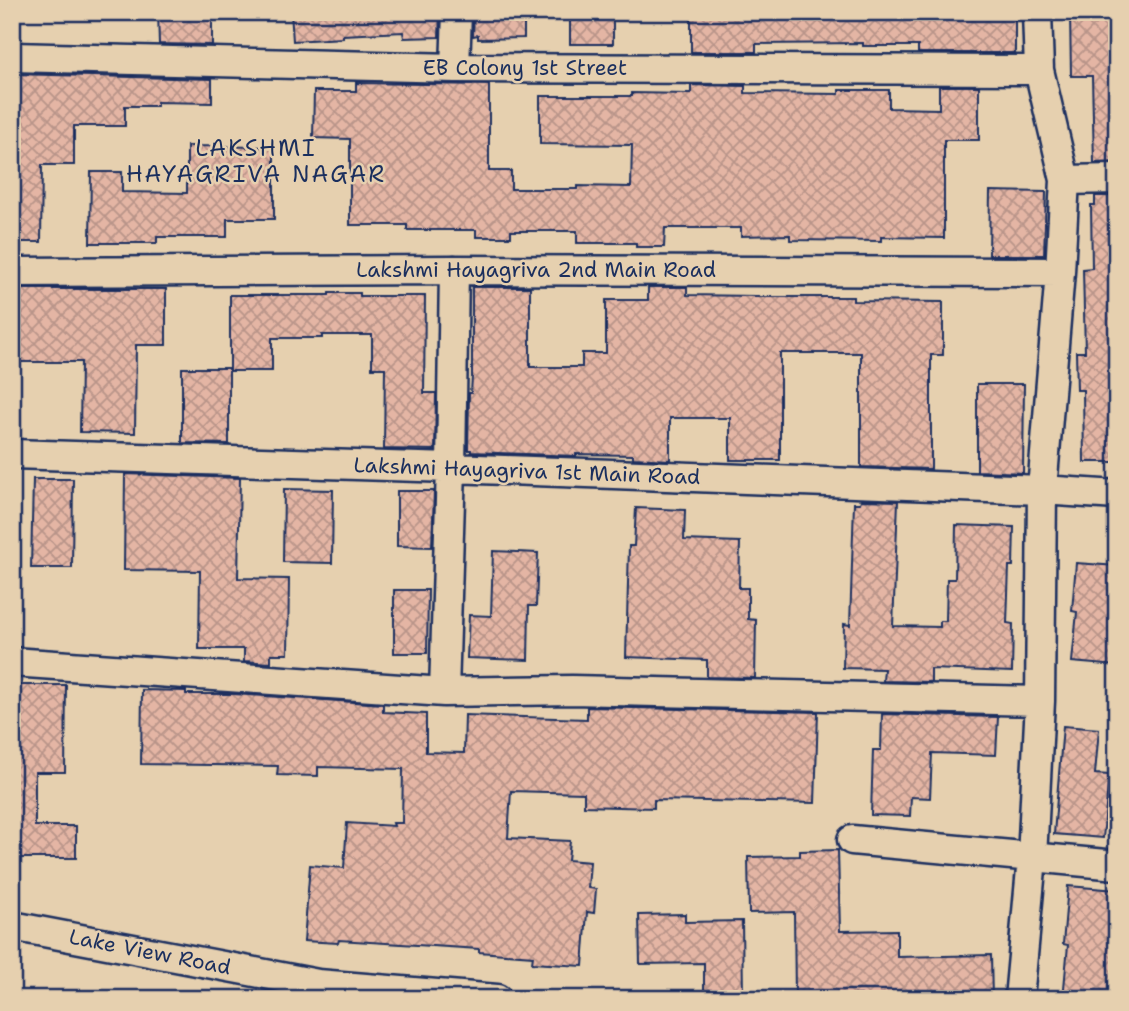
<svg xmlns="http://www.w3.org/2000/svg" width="1129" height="1011" viewBox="0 0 1129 1011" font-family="'Shantell Sans',sans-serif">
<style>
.building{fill:url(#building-cross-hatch);stroke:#1b2f5e;stroke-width:2}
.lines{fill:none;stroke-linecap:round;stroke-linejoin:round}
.street-casing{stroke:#1b2f5e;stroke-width:33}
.street{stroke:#e6d0af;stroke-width:28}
.labels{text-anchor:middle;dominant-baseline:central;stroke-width:5;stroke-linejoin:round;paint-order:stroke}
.street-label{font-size:21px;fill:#1b2f5e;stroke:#e6d0af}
.neighbourhood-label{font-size:23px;letter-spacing:2px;fill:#1b2f5e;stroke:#e6d0af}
</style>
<defs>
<pattern id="building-cross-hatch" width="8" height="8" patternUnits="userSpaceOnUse" patternTransform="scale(1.75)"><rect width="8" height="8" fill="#e4b5a4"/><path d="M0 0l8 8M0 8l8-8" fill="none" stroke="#b89489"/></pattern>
</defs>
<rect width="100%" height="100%" fill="#e6d0af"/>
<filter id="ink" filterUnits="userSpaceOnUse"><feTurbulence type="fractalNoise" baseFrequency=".0143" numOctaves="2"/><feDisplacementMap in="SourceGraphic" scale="14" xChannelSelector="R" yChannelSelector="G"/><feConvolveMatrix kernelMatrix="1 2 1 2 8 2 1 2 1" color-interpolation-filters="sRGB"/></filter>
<g filter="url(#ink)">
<path class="building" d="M 158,12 L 212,12 L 212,45 L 159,44 Z
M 291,12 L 440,12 L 439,37 L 404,38 L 403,32 L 343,35 L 343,38 L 293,41 Z
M 474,12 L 524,12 L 524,38 L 478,39 L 478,35 L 473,36 Z
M 570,12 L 613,12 L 613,44 L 570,44 Z
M 691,12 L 1015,12 L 1015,53 L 918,53 L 918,46 L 863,46 L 863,43 L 756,44 L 756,52 L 691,52 Z
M 1070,12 L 1117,12 L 1117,162 L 1094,163 L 1092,76 L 1071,76 Z
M 12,74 L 212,79 L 212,103 L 157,102 L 157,106 L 125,106 L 125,126 L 74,126 L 74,165 L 42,165 L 41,242 L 12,242 Z
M 356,83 L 489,85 L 489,171 L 511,171 L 511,189 L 577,189 L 577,186 L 631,187 L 632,145 L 540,144 L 540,96 L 632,96 L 632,93 L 687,94 L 687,93 L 691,93 L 691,85 L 745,86 L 745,93 L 839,94 L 839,90 L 889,90 L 889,108 L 939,109 L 939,86 L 979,86 L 979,140 L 944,140 L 944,238 L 881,237 L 881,241 L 790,240 L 790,235 L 741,236 L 741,228 L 665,228 L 664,247 L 636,247 L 636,243 L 577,243 L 577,231 L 511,231 L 511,237 L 476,237 L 476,230 L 407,230 L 407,225 L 350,225 L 350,139 L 313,138 L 314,91 L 356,91 Z
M 187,146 L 274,147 L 274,219 L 227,219 L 227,237 L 157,237 L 157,243 L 90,243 L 91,172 L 122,172 L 122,192 L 187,193 Z
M 990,191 L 1046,192 L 1044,255 L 989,255 Z
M 1095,196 L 1117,196 L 1117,462 L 1084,462 L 1083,390 L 1077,390 L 1076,352 L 1085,352 L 1083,269 L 1092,268 L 1091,205 L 1095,205 Z
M 472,287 L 530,287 L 530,367 L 582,367 L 582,353 L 606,353 L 606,300 L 648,300 L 648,287 L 687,287 L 687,295 L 755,296 L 755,297 L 853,297 L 853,301 L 943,302 L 943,355 L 931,355 L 931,469 L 861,467 L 861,353 L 780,353 L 780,460 L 730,460 L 730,418 L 670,418 L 670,460 L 633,458 L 633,455 L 576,454 L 576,456 L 471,452 L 471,450 L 468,450 L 469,393 L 471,393 L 472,377 Z
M 12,289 L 166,289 L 166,345 L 136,345 L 135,433 L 80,432 L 81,362 L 12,362 Z
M 329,293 L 360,293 L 360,296 L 425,296 L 424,393 L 436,393 L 435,450 L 384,449 L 385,368 L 372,368 L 372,335 L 322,335 L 322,338 L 272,338 L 272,371 L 230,371 L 230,295 L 329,295 Z
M 182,368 L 229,368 L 229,444 L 182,443 Z
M 977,384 L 1024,384 L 1023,473 L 977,471 Z
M 125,474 L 240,478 L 238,578 L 289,579 L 288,654 L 271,654 L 271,663 L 244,661 L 244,649 L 199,649 L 200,571 L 124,570 Z
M 33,479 L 73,479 L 72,568 L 31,568 Z
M 284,489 L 333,490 L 332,563 L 283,562 Z
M 397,491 L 434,491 L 432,547 L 397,546 Z
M 861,500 L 898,501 L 893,626 L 940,627 L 940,621 L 946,621 L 947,579 L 955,579 L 956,525 L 1014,527 L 1013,566 L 1009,566 L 1007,623 L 1013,624 L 1012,672 L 931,669 L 931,682 L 883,681 L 884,669 L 843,668 L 844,624 L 850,625 L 854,503 L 860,503 Z
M 636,508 L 685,510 L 684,540 L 740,542 L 739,588 L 748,588 L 748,619 L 756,620 L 755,678 L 707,677 L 707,660 L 626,657 L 629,546 L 634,546 Z
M 493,551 L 538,553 L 536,606 L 529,606 L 528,660 L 467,658 L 469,615 L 491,616 Z
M 1076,563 L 1117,566 L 1117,666 L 1072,662 L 1077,612 L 1072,611 Z
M 394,590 L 428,590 L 427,653 L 394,653 Z
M 12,685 L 66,685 L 65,772 L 35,772 L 35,826 L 76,826 L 76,858 L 12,858 Z
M 142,690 L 186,691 L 186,694 L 233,694 L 383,704 L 383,712 L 426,714 L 426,752 L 464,753 L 465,715 L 587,719 L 587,707 L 818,712 L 815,803 L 654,800 L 654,808 L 584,806 L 584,793 L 511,791 L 508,838 L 570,841 L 568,860 L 590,862 L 588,888 L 596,889 L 594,913 L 587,912 L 583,966 L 532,963 L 533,956 L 479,952 L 479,949 L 339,940 L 338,943 L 304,941 L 310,865 L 344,868 L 347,823 L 394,826 L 393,823 L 402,823 L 403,769 L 318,767 L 318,776 L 277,775 L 278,766 L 141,764 Z
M 882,714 L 998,717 L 996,755 L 932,753 L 930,798 L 911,797 L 910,816 L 871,815 L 873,750 L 881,750 Z
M 1063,726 L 1099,729 L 1095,774 L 1109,775 L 1103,838 L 1054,834 Z
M 838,850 L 840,931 L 897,930 L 897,957 L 991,955 L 992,999 L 861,999 L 861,995 L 795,996 L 794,912 L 749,913 L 748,857 L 800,856 L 800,851 Z
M 1068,886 L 1117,890 L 1117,999 L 1063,999 L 1068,945 L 1063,944 Z
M 685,914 L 685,922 L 742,921 L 743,996 L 704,997 L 704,963 L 640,964 L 639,915 Z"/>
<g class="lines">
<g class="street-casing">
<path id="street" d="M 12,57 L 455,68 L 1039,70
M 455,68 L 457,12
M 1065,180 L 1117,179
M 12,272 L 454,270 L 1060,272
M 12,454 L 451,468 L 1042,490 L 1117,495
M 12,662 L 444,692 L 451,468 L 454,270
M 444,692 L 572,690 L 1040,701
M 852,840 L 1117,865
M 12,926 L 318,984 L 497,999
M 1019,999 L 1032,858 L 1040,701 L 1042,490 L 1060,272 L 1065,180 L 1039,70 L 1037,12"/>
</g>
<use href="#street" class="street"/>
</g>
</g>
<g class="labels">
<g class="street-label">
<text x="525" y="68">EB Colony 1st Street</text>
<text x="536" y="270">Lakshmi Hayagriva 2nd Main Road</text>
<text transform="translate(527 471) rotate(2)">Lakshmi Hayagriva 1st Main Road</text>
<text transform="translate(150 952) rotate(11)">Lake View Road</text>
</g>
<g class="neighbourhood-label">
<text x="256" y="148">LAKSHMI<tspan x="256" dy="26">HAYAGRIVA NAGAR</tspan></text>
</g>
</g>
<rect width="1129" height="1011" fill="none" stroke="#e6d0af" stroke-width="42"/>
<rect x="21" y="21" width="1087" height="969" fill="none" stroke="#1b2f5e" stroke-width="2.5" filter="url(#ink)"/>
</svg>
